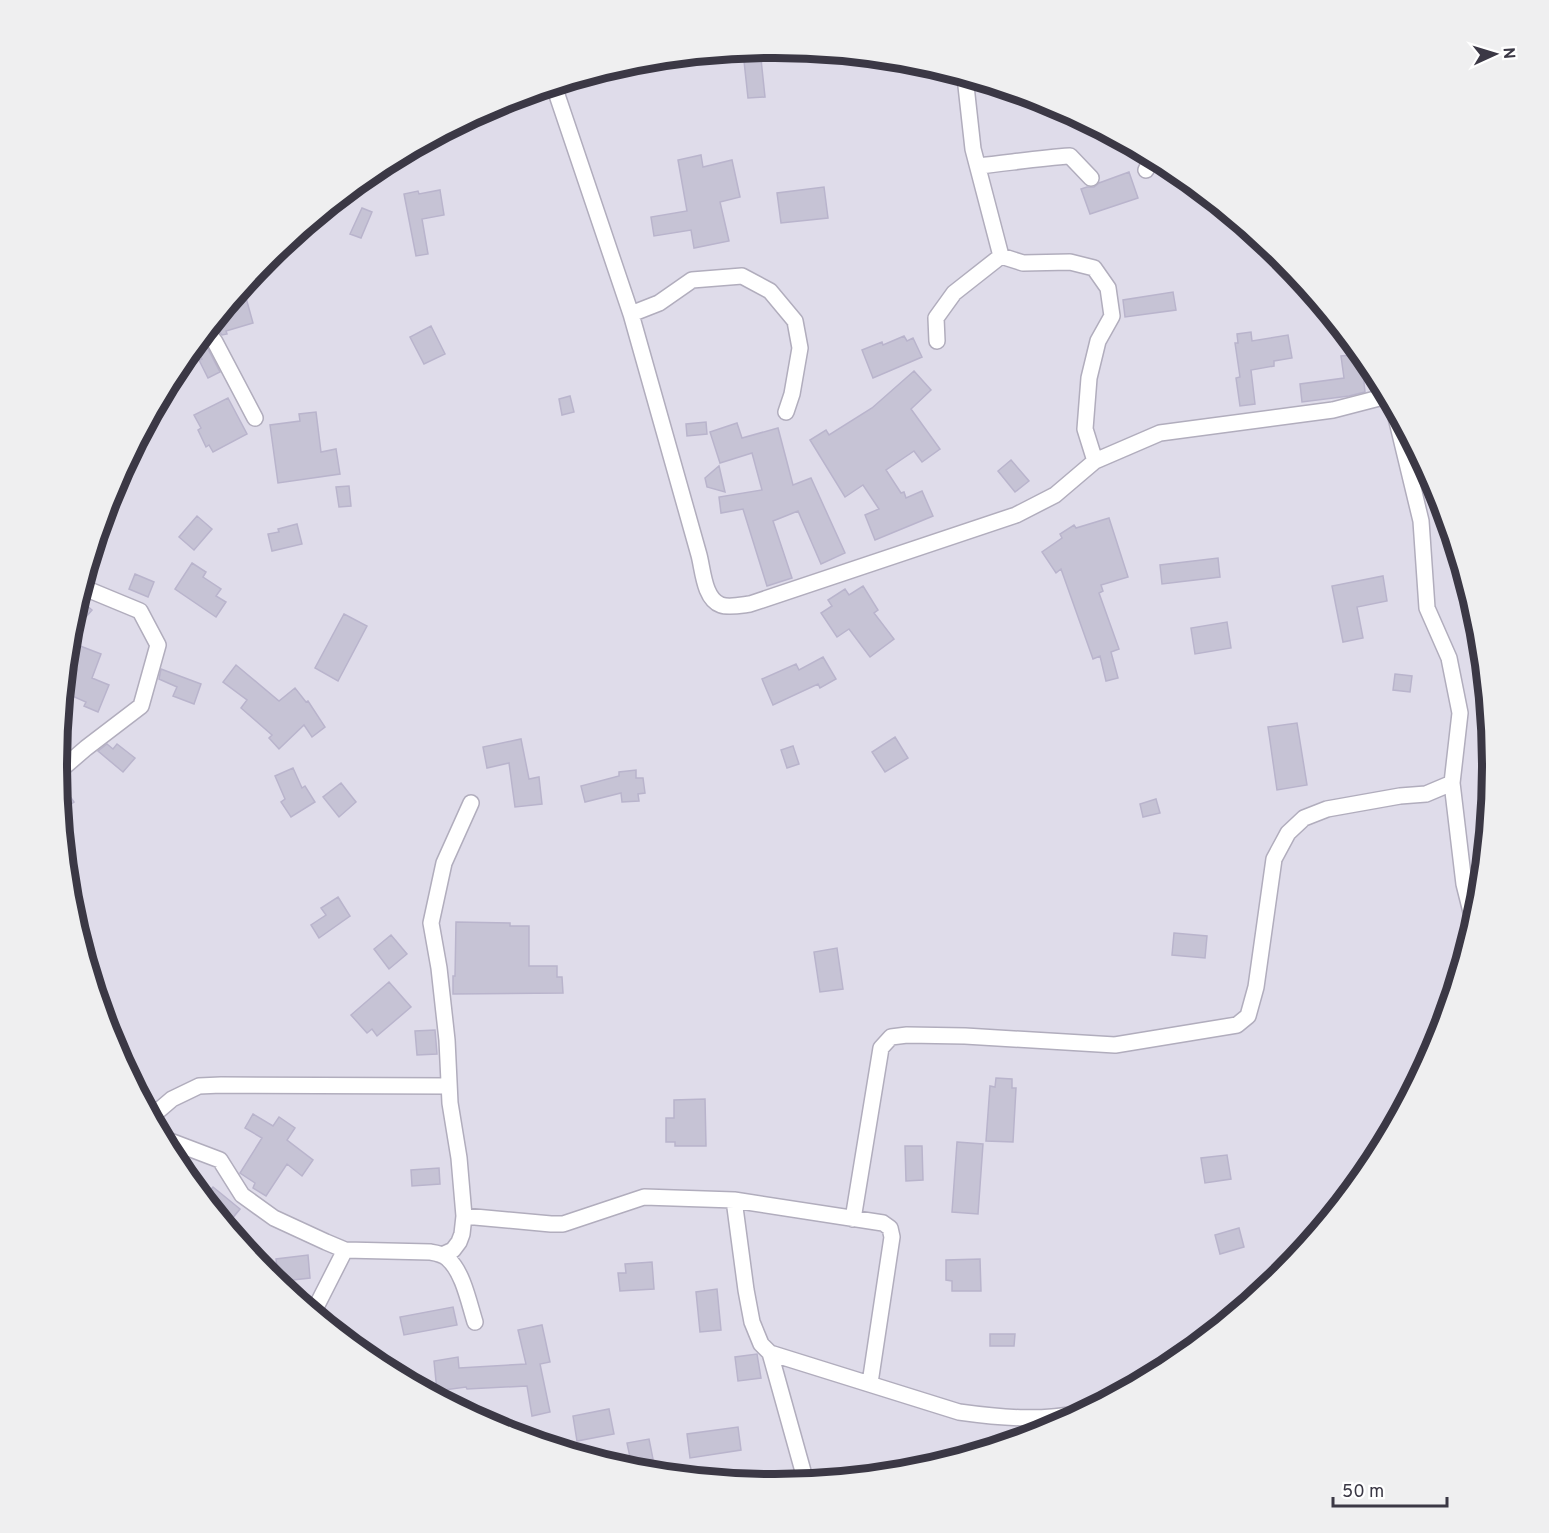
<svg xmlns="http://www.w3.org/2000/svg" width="1549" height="1533" viewBox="0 0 1549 1533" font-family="Overpass,sans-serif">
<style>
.residential{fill:#dfdcea}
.building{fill:#c6c3d5;stroke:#b9b4cc;stroke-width:1.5}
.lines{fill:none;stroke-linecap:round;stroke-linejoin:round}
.street-casing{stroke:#b1adbd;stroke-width:18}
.street{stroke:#fff;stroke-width:15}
.rim{fill:none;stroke:#3b3845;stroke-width:8}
</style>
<rect width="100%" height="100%" fill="#ece9f2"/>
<path class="residential" d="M58 767a716 716 0 1 1 1432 0a716 716 0 1 1-1432 0Z"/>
<path class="building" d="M 761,59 L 765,97 L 748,98 L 744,61 Z
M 701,155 L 703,167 L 732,160 L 740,197 L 720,202 L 729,241 L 694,248 L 691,230 L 654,236 L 651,217 L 687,211 L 678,160 Z
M 1129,172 L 1138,198 L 1090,214 L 1081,189 L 1087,187 L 1094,187 L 1099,183 Z
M 824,187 L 828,218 L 781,223 L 777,193 Z
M 440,190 L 444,215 L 422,219 L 428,254 L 416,256 L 404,194 L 418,191 L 419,194 Z
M 362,208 L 372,212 L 361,238 L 350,234 Z
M 243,287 L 253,323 L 226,331 L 227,334 L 222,335 L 213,324 L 216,320 L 231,316 L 228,305 Z
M 1173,292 L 1176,310 L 1125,317 L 1123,300 Z
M 431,326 L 445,354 L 424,364 L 410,337 Z
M 1251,332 L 1252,341 L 1288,335 L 1292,358 L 1274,361 L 1274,366 L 1251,370 L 1255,404 L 1240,406 L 1236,378 L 1240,377 L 1235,343 L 1238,343 L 1237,334 Z
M 904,336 L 907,341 L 913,338 L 922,357 L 873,378 L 862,350 L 882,342 L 883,345 Z
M 201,339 L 207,347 L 220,372 L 208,378 L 199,360 L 202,359 L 195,346 Z
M 1361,354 L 1365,392 L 1349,396 L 1302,402 L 1300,384 L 1344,378 L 1341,356 Z
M 914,371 L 931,390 L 911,409 L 940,449 L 922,462 L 914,451 L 886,470 L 901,493 L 904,492 L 906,498 L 922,491 L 933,516 L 875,540 L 865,515 L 879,509 L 863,485 L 845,497 L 810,440 L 826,430 L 829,435 L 872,408 Z
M 570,396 L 574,412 L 562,415 L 559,399 Z
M 228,398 L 247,434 L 213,452 L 209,445 L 206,447 L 198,430 L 201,428 L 194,415 Z
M 316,412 L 321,452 L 336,449 L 340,474 L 278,483 L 270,425 L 300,421 L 299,414 Z
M 706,422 L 707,434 L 687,436 L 686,424 Z
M 737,423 L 742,438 L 778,428 L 793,485 L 811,478 L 845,553 L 821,564 L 798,511 L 773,521 L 792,578 L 767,586 L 743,509 L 721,513 L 719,497 L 762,490 L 752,453 L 720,463 L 710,432 Z
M 1011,460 L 1029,481 L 1015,492 L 998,471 Z
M 719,466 L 725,492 L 707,487 L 705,478 Z
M 349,486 L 351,506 L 339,507 L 336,487 Z
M 197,516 L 212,529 L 194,550 L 179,537 Z
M 1109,518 L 1128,577 L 1101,585 L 1103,591 L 1099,593 L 1119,649 L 1111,652 L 1118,678 L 1106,681 L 1100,656 L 1093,659 L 1061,569 L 1056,573 L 1042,552 L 1062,538 L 1060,534 L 1074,525 L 1076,528 Z
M 297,524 L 302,544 L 272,551 L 268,534 L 279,532 L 278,529 Z
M 1218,558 L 1220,577 L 1162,584 L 1160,565 Z
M 192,563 L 206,572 L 203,577 L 221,589 L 216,596 L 226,602 L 216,617 L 175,589 Z
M 135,574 L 154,582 L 148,597 L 129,589 Z
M 1383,576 L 1387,601 L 1357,607 L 1363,638 L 1343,642 L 1332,586 Z
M 863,586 L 878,610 L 874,613 L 894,639 L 870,657 L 849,629 L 837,637 L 821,613 L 832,606 L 828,600 L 845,589 L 849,595 Z
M 78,598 L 92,610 L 69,636 L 70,626 Z
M 344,614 L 367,626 L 338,681 L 315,668 Z
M 1227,622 L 1231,648 L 1195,654 L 1191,628 Z
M 75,644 L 101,654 L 92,678 L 109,685 L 98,712 L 84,706 L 86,702 L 68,694 L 77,670 L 66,666 Z
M 823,657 L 836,679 L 820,688 L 818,684 L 773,705 L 762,679 L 796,664 L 799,670 Z
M 236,665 L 279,701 L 295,688 L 306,702 L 308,701 L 325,727 L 312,737 L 304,725 L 279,749 L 269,738 L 272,735 L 241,708 L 247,700 L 223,682 Z
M 161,669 L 201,684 L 194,704 L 173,696 L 177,687 L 159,679 Z
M 1395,674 L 1412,676 L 1410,692 L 1393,690 Z
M 1297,723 L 1307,785 L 1277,790 L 1268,727 Z
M 895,737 L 908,758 L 885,772 L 872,752 Z
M 521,739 L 529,779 L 539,777 L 542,804 L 515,807 L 509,763 L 487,768 L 483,747 Z
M 107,744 L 113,749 L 117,744 L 135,758 L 123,772 L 98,751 Z
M 793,746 L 799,764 L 787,768 L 781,750 Z
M 293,768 L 302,788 L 305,786 L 315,802 L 291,817 L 281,802 L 285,799 L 275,776 Z
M 636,770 L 636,778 L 643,778 L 645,793 L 638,794 L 639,801 L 622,802 L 621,793 L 585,802 L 581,786 L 619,776 L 619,772 Z
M 60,782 L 74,802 L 60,812 L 58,783 Z
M 341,783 L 356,802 L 339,817 L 323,797 Z
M 1156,799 L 1160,813 L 1143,817 L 1140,804 Z
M 338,897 L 350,916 L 319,938 L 311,925 L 326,915 L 321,908 Z
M 456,922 L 510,923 L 510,926 L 529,926 L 529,966 L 557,966 L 557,977 L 562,977 L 563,993 L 453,994 L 453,976 L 455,976 Z
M 1174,933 L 1207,936 L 1205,958 L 1172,955 Z
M 391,935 L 407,954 L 389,969 L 374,949 Z
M 837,948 L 843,989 L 820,992 L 814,952 Z
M 389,982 L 411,1007 L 377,1036 L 372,1029 L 367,1033 L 351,1015 Z
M 435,1030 L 437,1054 L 417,1055 L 415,1031 Z
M 996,1078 L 1012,1079 L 1012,1088 L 1016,1088 L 1013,1142 L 986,1141 L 990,1086 L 995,1087 Z
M 705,1099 L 706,1146 L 675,1146 L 675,1142 L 666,1142 L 666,1118 L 674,1118 L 674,1100 Z
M 253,1114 L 273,1126 L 279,1117 L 295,1128 L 287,1140 L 313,1160 L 302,1176 L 287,1164 L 266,1196 L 253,1188 L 255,1183 L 240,1173 L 262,1138 L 245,1128 Z
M 957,1142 L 983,1144 L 978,1214 L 952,1212 Z
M 905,1146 L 922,1146 L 923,1180 L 906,1181 Z
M 1227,1155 L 1231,1179 L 1205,1183 L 1201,1158 Z
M 439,1168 L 440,1184 L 412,1186 L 411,1170 Z
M 213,1187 L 240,1209 L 226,1226 L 203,1198 Z
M 1239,1228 L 1244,1247 L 1220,1254 L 1215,1235 Z
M 308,1255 L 310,1278 L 275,1282 L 272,1279 L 271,1269 L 277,1269 L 276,1259 Z
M 980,1259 L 981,1291 L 952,1291 L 952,1281 L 946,1280 L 946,1260 Z
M 652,1262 L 654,1289 L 620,1291 L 618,1273 L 626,1273 L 625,1264 Z
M 717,1289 L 721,1330 L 700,1332 L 696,1292 Z
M 453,1307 L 457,1325 L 404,1335 L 400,1317 Z
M 542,1325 L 550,1362 L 540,1364 L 550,1412 L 532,1416 L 527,1386 L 467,1389 L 466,1387 L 437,1391 L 434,1361 L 458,1357 L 459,1368 L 526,1364 L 518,1330 Z
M 990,1334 L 1015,1334 L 1014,1346 L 990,1346 Z
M 757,1354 L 761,1378 L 738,1381 L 735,1357 Z
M 609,1409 L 614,1434 L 577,1441 L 573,1416 Z
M 738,1427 L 741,1450 L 690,1458 L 687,1434 Z
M 649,1439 L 653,1459 L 631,1462 L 627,1443 Z"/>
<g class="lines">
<g class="street-casing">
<path id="street" d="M 965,77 L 973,149 L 1001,256
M 554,86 L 631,314 L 699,555 C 703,570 704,599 721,605 C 729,608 742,605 750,604 L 1016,515 L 1055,495 L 1095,461
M 978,166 C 1008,163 1039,158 1070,156 L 1091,178
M 1146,170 L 1152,158
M 1001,256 L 1023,263 L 1070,262 L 1094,268 L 1108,288 L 1112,316 L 1098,341 L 1089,378 L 1085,429 L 1095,461 L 1160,433 L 1333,410 L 1387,396
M 631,314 L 659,303 L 692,280 L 742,276 L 770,291 L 795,321 L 800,348 L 792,394 L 786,412
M 207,331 L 215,342 L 255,418
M 937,341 L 936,318 L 954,293 L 1001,256
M 1394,409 L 1421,521 L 1427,608 L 1449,658 L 1460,713 L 1452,783 L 1464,884 L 1474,924
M 57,773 L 86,748 L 141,706 L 158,645 L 140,611 L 82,587
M 151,1117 L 172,1099 L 199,1086 L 221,1085 L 449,1086
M 162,1138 L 220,1160 L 242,1195 L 274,1218 L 326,1242 L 345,1250 L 430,1252 C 436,1253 443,1254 448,1259 C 463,1272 469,1303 475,1322
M 734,1200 L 746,1290 L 752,1322 L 761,1344 L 770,1353 L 959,1412 C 1002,1418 1039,1421 1081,1413
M 464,1216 L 551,1224 L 563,1224 L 644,1197 L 734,1200 L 883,1223 L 890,1228 L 892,1237 L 870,1383
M 853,1219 L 881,1048 L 891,1037 L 907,1035 L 965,1036 L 1115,1045 L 1237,1025 L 1248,1016 L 1256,987 L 1274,859 L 1288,833 L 1304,818 L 1327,809 L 1400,796 L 1426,794 L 1452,783
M 442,1255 L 453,1250 L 459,1242 L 462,1234 L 464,1216 L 459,1158 L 450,1103 L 447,1040 L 439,968 L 431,923 L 444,863 L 471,803
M 313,1313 L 345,1250
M 770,1353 L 806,1482"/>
</g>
<use href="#street" class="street"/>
</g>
<path d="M0 0H1549V1533H0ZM774 58H775A707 707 0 0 1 1482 765V767A707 707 0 0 1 775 1474H774A707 707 0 0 1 67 767V765A707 707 0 0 1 774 58Z" fill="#efeff0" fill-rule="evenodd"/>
<path class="rim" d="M774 58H775A707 707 0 0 1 1482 765V767A707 707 0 0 1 775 1474H774A707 707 0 0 1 67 767V765A707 707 0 0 1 774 58Z"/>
<g transform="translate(1495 54) rotate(86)" stroke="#ffffff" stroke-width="4.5" paint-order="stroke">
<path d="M0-4.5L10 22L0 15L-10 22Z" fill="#3b3845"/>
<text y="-9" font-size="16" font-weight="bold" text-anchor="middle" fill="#3b3845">N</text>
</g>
<path d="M1333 1497v9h114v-9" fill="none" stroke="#3b3845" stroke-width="3"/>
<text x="1342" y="1497" font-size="18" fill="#3b3845" stroke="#ffffff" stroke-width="4.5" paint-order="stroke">50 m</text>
</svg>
